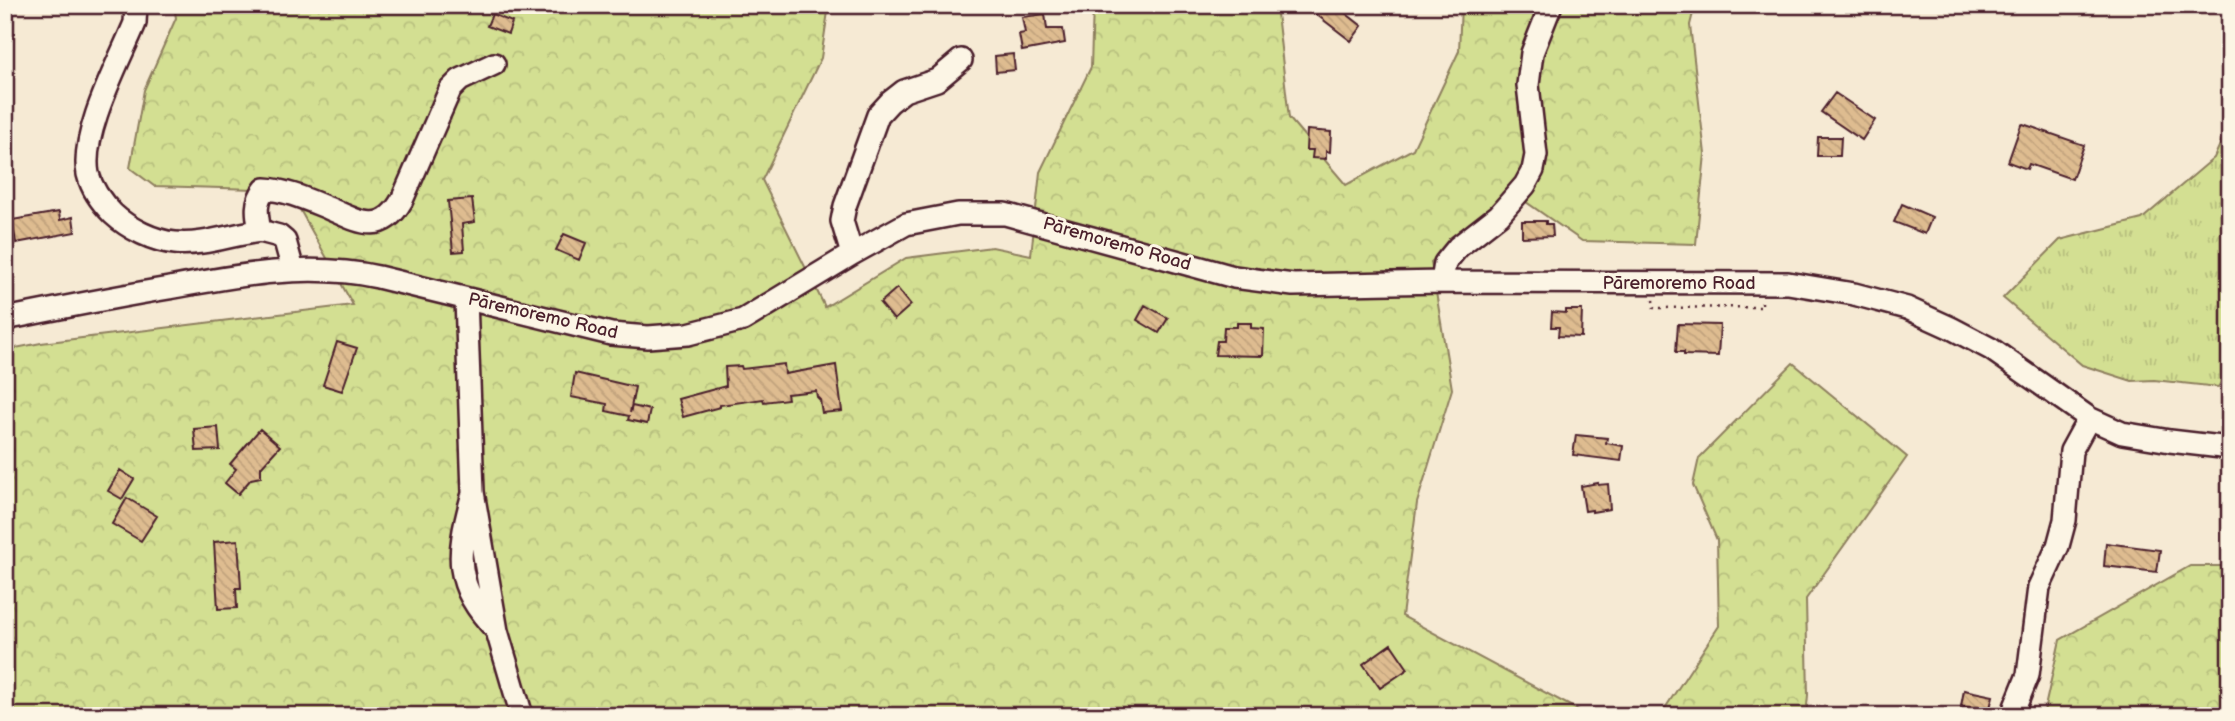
<svg xmlns="http://www.w3.org/2000/svg" width="2235" height="721" viewBox="0 0 2235 721" font-family="'Balsamiq Sans',sans-serif">
<style>
.grass{fill:url(#grass-tufts);stroke:#8e7f5e;stroke-width:2}
.forest{fill:url(#forest-crowns);stroke:#8e7f5e;stroke-width:2}
.building{fill:url(#building-back-hatch);stroke:#4a1f2b;stroke-width:2}
.lines{fill:none;stroke-linecap:round;stroke-linejoin:round}
.minor-casing{stroke:#4a1f2b;stroke-width:26}
.path{stroke:#4a1f2b;stroke-width:2.5;stroke-dasharray:2 5;stroke-linecap:butt}
.minor{stroke:#fcf5e5;stroke-width:21}
.labels{text-anchor:middle;dominant-baseline:central;stroke-width:6;stroke-linejoin:round;paint-order:stroke}
.street-label{font-size:18px;fill:#4a1f2b;stroke:#fcf5e5}
</style>
<defs>
<pattern id="grass-tufts" width="24" height="20" patternUnits="userSpaceOnUse" patternTransform="scale(1.75)"><rect width="24" height="20" fill="#d3df92"/><path d="M3 7l-1-3M5 7V3M7 7l1-3M15 17l-1-3M17 17v-4M19 17l1-3" fill="none" stroke="#b7bf7e"/></pattern>
<pattern id="forest-crowns" width="20" height="18" patternUnits="userSpaceOnUse" patternTransform="scale(1.75)"><rect width="20" height="18" fill="#d3df92"/><path d="M2 6a3 3 0 1 1 6 0M12 15a3 3 0 1 1 6 0" fill="none" stroke="#b7bf7e"/></pattern>
<pattern id="building-back-hatch" width="6" height="6" patternUnits="userSpaceOnUse" patternTransform="scale(1.75)"><rect width="6" height="6" fill="#debc90"/><path d="M-1 5l2 2M0 0l6 6M5-1l2 2" fill="none" stroke="#c0a17c"/></pattern>
</defs>
<rect width="100%" height="100%" fill="#f6ead4"/>
<filter id="ink" filterUnits="userSpaceOnUse"><feTurbulence type="fractalNoise" baseFrequency=".0143" numOctaves="2"/><feDisplacementMap in="SourceGraphic" scale="14" xChannelSelector="R" yChannelSelector="G"/><feConvolveMatrix kernelMatrix="1 2 1 2 8 2 1 2 1" color-interpolation-filters="sRGB"/></filter>
<g filter="url(#ink)">
<path class="grass" d="M 2230,122 L 2230,370 L 2218,387 L 2154,380 L 2132,381 L 2082,365 L 2003,298 L 2060,240 L 2142,219 L 2214,158 Z"/>
<path class="forest" d="M 174,5 L 829,5 L 821,58 L 762,180 L 825,307 L 906,258 L 992,247 L 1031,255 L 1040,172 L 1091,67 L 1093,5 L 1276,5 L 1289,118 L 1346,185 L 1413,149 L 1459,51 L 1461,5 L 1695,5 L 1690,25 L 1705,154 L 1696,244 L 1582,241 L 1516,195 L 1431,262 L 1452,389 L 1417,503 L 1402,616 L 1589,716 L 5,716 L 5,350 L 41,343 L 353,305 L 289,190 L 154,186 L 130,168 L 144,90 L 176,18 Z
M 1793,363 L 1907,457 L 1806,599 L 1808,695 L 1806,716 L 1660,716 L 1719,626 L 1717,540 L 1693,485 L 1699,458 Z
M 2190,566 L 2230,566 L 2230,716 L 2043,716 L 2060,640 Z"/>
<path class="building" d="M 1304,5 L 1335,5 L 1362,26 L 1351,41 Z
M 492,14 L 512,22 L 508,34 L 487,26 Z
M 1045,14 L 1047,29 L 1063,29 L 1065,43 L 1022,51 L 1019,34 L 1025,33 L 1022,17 Z
M 1013,54 L 1015,70 L 996,72 L 995,56 Z
M 1835,93 L 1875,120 L 1862,140 L 1821,112 Z
M 2023,124 L 2084,145 L 2072,179 L 2029,164 L 2027,169 L 2008,162 L 2021,125 Z
M 1307,130 L 1331,132 L 1330,152 L 1326,151 L 1326,159 L 1312,158 L 1313,150 L 1306,150 Z
M 1818,137 L 1841,137 L 1840,156 L 1817,156 Z
M 472,199 L 475,222 L 462,224 L 464,251 L 453,252 L 448,201 Z
M 1902,204 L 1932,217 L 1925,234 L 1894,222 Z
M 59,212 L 60,220 L 73,217 L 75,232 L 16,243 L 12,220 Z
M 1522,221 L 1546,221 L 1546,224 L 1552,224 L 1553,236 L 1522,237 Z
M 564,234 L 586,243 L 579,260 L 556,250 Z
M 897,288 L 911,305 L 894,320 L 880,303 Z
M 1145,305 L 1168,318 L 1159,333 L 1137,320 Z
M 1566,310 L 1582,310 L 1581,337 L 1558,336 L 1559,327 L 1551,327 L 1552,312 L 1566,313 Z
M 1237,323 L 1251,323 L 1251,328 L 1264,329 L 1263,356 L 1215,355 L 1217,341 L 1223,341 L 1224,327 L 1237,327 Z
M 1678,324 L 1720,325 L 1718,356 L 1684,355 L 1684,352 L 1676,352 Z
M 337,342 L 357,348 L 342,391 L 323,385 Z
M 784,364 L 785,374 L 836,365 L 842,411 L 822,413 L 820,400 L 817,397 L 816,391 L 787,394 L 788,399 L 764,402 L 763,399 L 720,405 L 720,407 L 683,417 L 678,399 L 726,386 L 725,367 L 741,366 L 742,369 Z
M 575,373 L 635,387 L 630,413 L 632,406 L 650,410 L 647,424 L 628,420 L 629,416 L 606,411 L 607,404 L 571,397 Z
M 218,427 L 220,450 L 196,451 L 194,429 Z
M 260,429 L 280,446 L 261,467 L 261,477 L 251,479 L 238,494 L 225,483 L 236,469 L 230,464 Z
M 1576,435 L 1607,438 L 1606,443 L 1623,446 L 1621,461 L 1573,455 Z
M 120,470 L 134,479 L 122,499 L 108,491 Z
M 1598,483 L 1598,485 L 1608,484 L 1610,509 L 1592,512 L 1592,510 L 1585,511 L 1581,486 Z
M 127,498 L 157,516 L 141,541 L 112,524 Z
M 238,540 L 241,588 L 236,588 L 237,608 L 218,609 L 214,542 Z
M 2106,543 L 2160,550 L 2157,572 L 2104,566 Z
M 1391,644 L 1408,669 L 1380,688 L 1363,664 Z
M 1964,690 L 1993,696 L 1989,712 L 1961,706 Z"/>
<g class="lines">
<g class="minor-casing">
<path id="minor" d="M 136,5 L 135,23 C 119,62 80,133 88,174 C 92,190 102,203 113,214 C 129,229 154,241 175,243 C 202,246 233,234 260,231 L 279,236 L 285,241 L 293,270
M 260,231 C 257,215 254,202 265,189 C 286,190 308,200 328,208 C 358,221 381,237 402,200 L 450,90 L 460,80 L 494,64
M 852,254 L 842,221 L 845,206 L 878,115 L 890,102 L 904,91 L 937,80 L 961,60
M 1442,282 L 1445,263 L 1458,247 L 1499,215 L 1525,185 L 1533,170 L 1536,155 L 1528,85 L 1532,53 L 1551,5
M 466,299 L 473,492 L 497,631 L 522,716
M 5,319 C 60,308 114,297 169,288 C 239,275 308,262 378,277 L 611,334 L 648,337 L 688,334 L 743,320 L 852,254 L 906,224 L 958,214 L 1005,214 L 1234,277 L 1293,285 L 1442,282 L 1788,283 L 1854,294 L 1907,308 L 1951,328 L 1991,349 L 2089,418 L 2122,433 L 2170,441 L 2230,448
M 472,497 C 456,556 453,585 497,631
M 2015,707 L 2028,675 L 2039,587 L 2058,546 L 2065,520 L 2071,451 L 2089,418"/>
</g>
<path class="path" d="M 1653,300 L 1654,308 L 1762,307 L 1762,301"/>
<use href="#minor" class="minor"/>
</g>
</g>
<g class="labels">
<g class="street-label">
<text transform="translate(1117 244) rotate(16)">Pāremoremo Road</text>
<text x="1679" y="283">Pāremoremo Road</text>
<text transform="translate(543 316) rotate(13)">Pāremoremo Road</text>
</g>
</g>
<rect width="2235" height="721" fill="none" stroke="#fcf5e5" stroke-width="28"/>
<rect x="14" y="14" width="2207" height="693" fill="none" stroke="#4a1f2b" stroke-width="2.5" filter="url(#ink)"/>
</svg>
